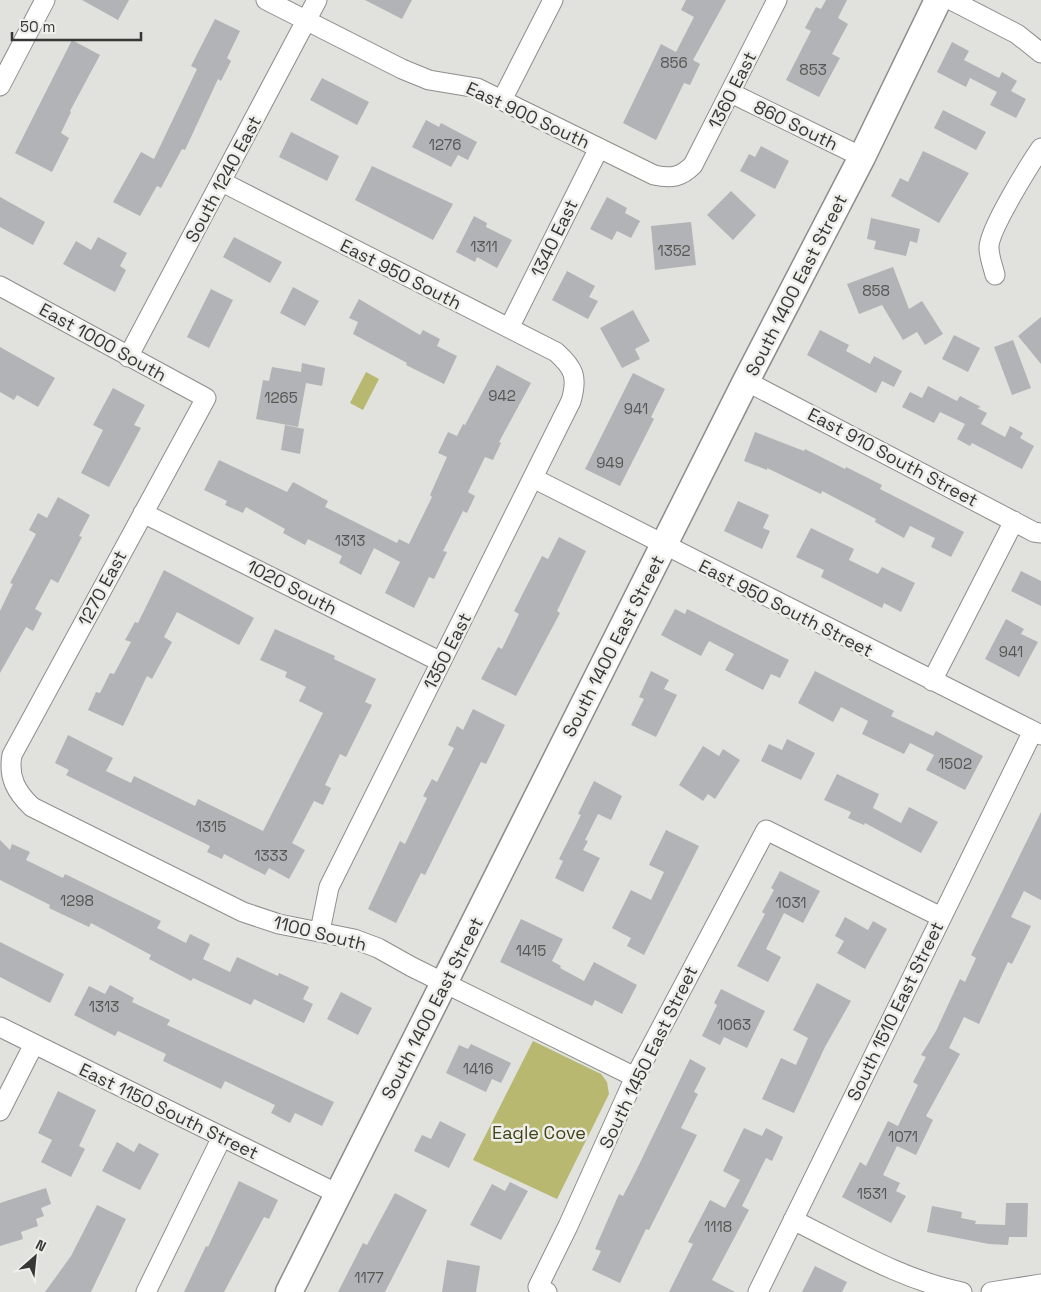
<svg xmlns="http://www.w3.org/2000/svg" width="1041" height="1292" viewBox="0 0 1041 1292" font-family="'Space Grotesk',sans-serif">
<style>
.green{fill:#b8b870}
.building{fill:#b2b3b6}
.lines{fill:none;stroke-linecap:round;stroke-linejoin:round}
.street-casing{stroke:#8d8e8a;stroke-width:21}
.secondary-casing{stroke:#8d8e8a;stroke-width:29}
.street{stroke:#fff;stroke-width:19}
.secondary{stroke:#fff;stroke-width:26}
.labels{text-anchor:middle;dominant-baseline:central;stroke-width:5;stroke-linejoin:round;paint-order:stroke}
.number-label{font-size:15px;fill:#565655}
.street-label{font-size:18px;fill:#373735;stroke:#eeeeea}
.park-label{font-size:18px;fill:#434319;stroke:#eeeeea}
</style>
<rect width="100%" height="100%" fill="#e1e1dd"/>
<path class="green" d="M 366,372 L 379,379 L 363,410 L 350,403 Z
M 533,1041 L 601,1074 L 607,1082 L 609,1094 L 557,1199 L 473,1160 Z"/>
<path class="building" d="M 82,0 L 129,0 L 118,20 Z
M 365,0 L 412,0 L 402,19 Z
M 686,0 L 726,0 L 693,60 L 700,64 L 690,85 L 684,83 L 656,140 L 623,123 L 661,44 L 676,52 L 694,17 L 681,10 Z
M 826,0 L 847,0 L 838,18 L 848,24 L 832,54 L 840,58 L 819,97 L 786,80 L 811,31 L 805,28 L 816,7 L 821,9 Z
M 215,19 L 240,31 L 227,58 L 231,61 L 221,81 L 218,79 L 185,150 L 182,149 L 161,188 L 157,186 L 140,216 L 113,202 L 141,152 L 154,159 L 197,69 L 191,66 Z
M 72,40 L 100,55 L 70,111 L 71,112 L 61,133 L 69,138 L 52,172 L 15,153 Z
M 952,42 L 969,51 L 964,60 L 999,78 L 1002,72 L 1017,81 L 1011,91 L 1026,99 L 1016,118 L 990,105 L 997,92 L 970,78 L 966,87 L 937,72 Z
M 322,78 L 369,102 L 357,125 L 310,100 Z
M 943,110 L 986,132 L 976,150 L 934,128 Z
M 426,120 L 439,127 L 441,123 L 477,142 L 468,160 L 458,155 L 451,167 L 412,147 Z
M 291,132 L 339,156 L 327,181 L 279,157 Z
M 761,146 L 789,161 L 775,189 L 740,171 L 749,154 L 755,157 Z
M 923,151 L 969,173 L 939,223 L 891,196 L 900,178 L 908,182 Z
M 372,166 L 453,204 L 433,240 L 355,200 Z
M 731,191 L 756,215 L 733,240 L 707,215 Z
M 0,197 L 45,222 L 33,245 L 0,227 Z
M 607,197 L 627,208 L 625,213 L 640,221 L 631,238 L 617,231 L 612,240 L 590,229 Z
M 474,216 L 487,223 L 486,227 L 512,240 L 497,268 L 477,257 L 475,262 L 456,252 Z
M 871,218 L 920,229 L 917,243 L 910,241 L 906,256 L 874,249 L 876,241 L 867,239 Z
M 691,222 L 696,265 L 655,270 L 651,226 Z
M 98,237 L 127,253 L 120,266 L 126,270 L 115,292 L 63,264 L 76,241 L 91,250 Z
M 234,237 L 282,262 L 270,283 L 223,257 Z
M 893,267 L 909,309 L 922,301 L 943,334 L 925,345 L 917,332 L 903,340 L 882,305 L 859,314 L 847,284 Z
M 567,271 L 595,286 L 589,297 L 598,301 L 588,319 L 552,300 Z
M 293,287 L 319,301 L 305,326 L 280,313 Z
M 211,289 L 233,300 L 209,348 L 187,337 Z
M 359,299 L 420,335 L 423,330 L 440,339 L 437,346 L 457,356 L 444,384 L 406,365 L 407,363 L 353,334 L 358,322 L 349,318 Z
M 633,310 L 650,341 L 635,349 L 640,359 L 622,368 L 600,328 Z
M 1041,317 L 1041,364 L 1018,336 Z
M 820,330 L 849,345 L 846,351 L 870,364 L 874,356 L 902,371 L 894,387 L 882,381 L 876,393 L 807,355 Z
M 954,335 L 980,348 L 968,372 L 942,359 Z
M 1013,340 L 1031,388 L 1012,395 L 994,347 Z
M 0,347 L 55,378 L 38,407 L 17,395 L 14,400 L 0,392 Z
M 302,363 L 325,368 L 322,386 L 306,383 L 298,427 L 256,419 L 263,380 L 269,381 L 272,367 L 301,372 Z
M 497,365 L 531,383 L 499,442 L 501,443 L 493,460 L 485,457 L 468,492 L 475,496 L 467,513 L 463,511 L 443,551 L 447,552 L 434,579 L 429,577 L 414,608 L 385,593 L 400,562 L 374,548 L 361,575 L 339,563 L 342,556 L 308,539 L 305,545 L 283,533 L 285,529 L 246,507 L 243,513 L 225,505 L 227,501 L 204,490 L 219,460 L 287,492 L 293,482 L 328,501 L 325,507 L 397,543 L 399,539 L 409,544 L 432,497 L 430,495 L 447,457 L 438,453 L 448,432 L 457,436 L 463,424 L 465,425 Z
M 633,373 L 665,389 L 651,417 L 654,419 L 620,486 L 585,469 Z
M 928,386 L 957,401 L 960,396 L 981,407 L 977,408 L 987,413 L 981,424 L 1005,437 L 1010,426 L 1023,433 L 1020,438 L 1034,446 L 1022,469 L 972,443 L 970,446 L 957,439 L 965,424 L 940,412 L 934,423 L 902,407 L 910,392 L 922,398 Z
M 113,388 L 145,405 L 134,425 L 141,428 L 109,487 L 81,473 L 103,430 L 93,425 Z
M 285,425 L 304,429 L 300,454 L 281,450 Z
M 755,432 L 804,451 L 805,449 L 845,469 L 846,467 L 882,485 L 880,489 L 964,532 L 951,557 L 931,547 L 935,538 L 910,526 L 904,538 L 875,522 L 876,519 L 822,491 L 821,494 L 767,468 L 767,470 L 744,461 Z
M 58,497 L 90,515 L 79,536 L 82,537 L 58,583 L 51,579 L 35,609 L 42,613 L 33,631 L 26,627 L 0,673 L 0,611 L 13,584 L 10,583 L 36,534 L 29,530 L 38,513 L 47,518 Z
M 738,501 L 769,515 L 763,528 L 770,531 L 762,549 L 724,531 Z
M 811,528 L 854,549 L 849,560 L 878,574 L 882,567 L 915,583 L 901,612 L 884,603 L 882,608 L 821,577 L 824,570 L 796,557 Z
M 559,537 L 586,551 L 557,611 L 560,613 L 516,696 L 481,679 L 498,647 L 502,649 L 519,614 L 514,611 L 542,556 L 548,559 Z
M 164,570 L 254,618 L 239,645 L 177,612 L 164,637 L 172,642 L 152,679 L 147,676 L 123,726 L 88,710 L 96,692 L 100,693 L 110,673 L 114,674 L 131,642 L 125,640 L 135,622 L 138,623 Z
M 1021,571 L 1041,581 L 1041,606 L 1011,591 Z
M 675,609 L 685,614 L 687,609 L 789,660 L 780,678 L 771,674 L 763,690 L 725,670 L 734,654 L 709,641 L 701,656 L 661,635 Z
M 1006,619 L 1024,629 L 1021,634 L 1038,642 L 1019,677 L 985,659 Z
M 275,629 L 335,656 L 334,659 L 376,679 L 365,702 L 372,705 L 346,757 L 340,754 L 325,785 L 331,788 L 323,805 L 314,801 L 292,843 L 305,850 L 289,879 L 269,868 L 265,875 L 224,854 L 222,859 L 207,852 L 210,846 L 66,775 L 69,770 L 55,763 L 68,735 L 113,758 L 106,771 L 131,783 L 134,776 L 195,806 L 198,799 L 263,831 L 323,713 L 299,701 L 306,687 L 285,677 L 287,672 L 260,660 Z
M 651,671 L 669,680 L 664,689 L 677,695 L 656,737 L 631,725 L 644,699 L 639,697 Z
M 815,671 L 894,711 L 891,716 L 933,736 L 936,731 L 983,756 L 965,790 L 926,770 L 934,755 L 910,743 L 904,754 L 862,734 L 868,721 L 841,707 L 833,722 L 798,703 Z
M 473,709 L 505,725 L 486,764 L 481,762 L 425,875 L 421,873 L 396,923 L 368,909 L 400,841 L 405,844 L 427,798 L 423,796 L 432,779 L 437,782 L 454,748 L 448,745 L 457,726 L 463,730 Z
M 787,739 L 815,753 L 801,780 L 761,761 L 769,744 L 782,750 Z
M 703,746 L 719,756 L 723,749 L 740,760 L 715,799 L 708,794 L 703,801 L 679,785 Z
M 837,774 L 879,794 L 873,808 L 901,823 L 909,807 L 938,822 L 921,853 L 865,823 L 864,825 L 848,818 L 851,812 L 824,800 Z
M 594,781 L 622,796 L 611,820 L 598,814 L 585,840 L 588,841 L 583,850 L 600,858 L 583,892 L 555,878 L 563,861 L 559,859 L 581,815 L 578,814 Z
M 1041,812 L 1041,900 L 1024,891 L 1011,917 L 1031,926 L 1012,964 L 1008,962 L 979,1024 L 964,1017 L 949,1048 L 960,1054 L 926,1116 L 933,1120 L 916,1155 L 897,1146 L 883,1175 L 900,1183 L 896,1191 L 906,1196 L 891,1223 L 842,1197 L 860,1162 L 866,1166 L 888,1121 L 898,1126 L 918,1085 L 913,1082 L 926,1057 L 921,1055 L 936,1031 L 960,979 L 965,982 L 976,958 L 971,955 Z
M 666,830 L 699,846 L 644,955 L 627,946 L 631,938 L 612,928 L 631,890 L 651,900 L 664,872 L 649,865 Z
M 0,840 L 10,850 L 12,844 L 30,852 L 26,860 L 63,878 L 65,874 L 161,921 L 157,928 L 186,943 L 190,934 L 210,944 L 203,959 L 230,972 L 237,957 L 278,976 L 279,973 L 309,987 L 303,999 L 313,1004 L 304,1023 L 254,999 L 251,1005 L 193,978 L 191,981 L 149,959 L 151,955 L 91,923 L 89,927 L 49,908 L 50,905 L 0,880 Z
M 780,871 L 820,891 L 803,923 L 784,913 L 766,949 L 781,957 L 768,982 L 737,966 L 765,914 L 762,912 L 774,890 L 771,888 Z
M 845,917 L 868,930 L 873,921 L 887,929 L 865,969 L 837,953 L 844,941 L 835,936 Z
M 521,919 L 563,939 L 552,961 L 561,966 L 560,968 L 584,981 L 594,962 L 637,985 L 622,1014 L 595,1000 L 592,1006 L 500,962 Z
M 0,942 L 64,974 L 50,1003 L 0,977 Z
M 817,983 L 851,1001 L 825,1047 L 794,1113 L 762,1099 L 781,1058 L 796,1065 L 808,1038 L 793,1030 Z
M 110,985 L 134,998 L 132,1002 L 170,1020 L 167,1025 L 334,1102 L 322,1126 L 295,1113 L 290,1123 L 271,1113 L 275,1105 L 225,1081 L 221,1089 L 163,1061 L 166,1054 L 118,1031 L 115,1036 L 74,1015 L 89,986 L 105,994 Z
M 721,989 L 765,1011 L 747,1048 L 724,1037 L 720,1045 L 702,1036 L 717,1005 L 714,1003 Z
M 341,992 L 372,1008 L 358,1035 L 327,1019 Z
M 471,1044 L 511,1063 L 501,1083 L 492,1079 L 486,1092 L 446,1073 L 459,1045 L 468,1049 Z
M 690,1059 L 706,1068 L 694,1092 L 698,1094 L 681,1128 L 697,1135 L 649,1230 L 646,1229 L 620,1283 L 592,1270 L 601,1251 L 595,1249 L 619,1194 L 623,1196 L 636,1171 Z
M 58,1091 L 96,1110 L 79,1146 L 85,1149 L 71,1177 L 41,1162 L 52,1140 L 38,1133 Z
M 440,1121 L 466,1134 L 449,1168 L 414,1151 L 422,1135 L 431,1139 Z
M 744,1128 L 762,1136 L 766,1128 L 783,1137 L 772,1161 L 766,1158 L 742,1206 L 749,1210 L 712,1280 L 735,1292 L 669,1292 L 693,1244 L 688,1242 L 710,1200 L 725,1208 L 740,1180 L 723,1171 Z
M 117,1142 L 134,1152 L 139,1143 L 159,1154 L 140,1190 L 102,1171 Z
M 239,1181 L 278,1200 L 269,1219 L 264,1217 L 224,1292 L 184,1292 L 206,1246 L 208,1247 Z
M 510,1182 L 528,1191 L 501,1240 L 470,1225 L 492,1184 L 505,1191 Z
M 46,1188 L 51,1204 L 41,1208 L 44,1216 L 36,1219 L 38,1226 L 21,1232 L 23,1239 L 0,1246 L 0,1203 Z
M 395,1193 L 427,1210 L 385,1292 L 338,1292 L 363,1243 L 367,1245 Z
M 1006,1203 L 1028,1203 L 1027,1237 L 1009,1237 L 1008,1245 L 989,1244 L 927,1232 L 932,1206 L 962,1212 L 961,1218 L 976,1221 L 975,1224 L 1005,1225 Z
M 97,1205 L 126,1219 L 91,1292 L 45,1292 L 71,1256 Z
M 447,1260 L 480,1266 L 476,1292 L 442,1292 Z
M 815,1266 L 847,1282 L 842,1292 L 802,1292 Z"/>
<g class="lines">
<g class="street-casing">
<path id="street" d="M 266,0 L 402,69 L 429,80 L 477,88 L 654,175 C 672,179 681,177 693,165 L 777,0
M 951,0 L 1017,34 L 1041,53
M 0,86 L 45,0
M 731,93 L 862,157
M 502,100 L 553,0
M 222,182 L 556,352 C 574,368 578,377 571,401 L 329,887 L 320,931
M 995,275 C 993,266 989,257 989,248 C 988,231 1030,164 1041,148
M 0,286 L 206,398 L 12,755 C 8,777 16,792 32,807 L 243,912 L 279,924 L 354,939 L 378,948 L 412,967 L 635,1077
M 509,328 L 599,148
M 128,357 L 317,0
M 746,381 L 1034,532 L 1041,533
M 533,478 L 1041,735
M 143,513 L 441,662
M 932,681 L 1014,521
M 0,1027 L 338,1194
M 0,1111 L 34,1044
M 793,1220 C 848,1247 902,1280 962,1292
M 146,1292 L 222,1137
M 547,1292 L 538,1287 L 568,1226 L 635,1077 L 766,830 L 941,917
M 758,1292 L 1033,731
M 991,1292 L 1041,1284"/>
</g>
<g class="secondary-casing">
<path id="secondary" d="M 289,1292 L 746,381 L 862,157 L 938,0"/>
</g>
<use href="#street" class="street"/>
<use href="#secondary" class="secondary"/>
</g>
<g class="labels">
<g class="number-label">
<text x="674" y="62">856</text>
<text x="813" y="69">853</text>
<text x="445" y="144">1276</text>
<text x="484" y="246">1311</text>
<text x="674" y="250">1352</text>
<text x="876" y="290">858</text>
<text x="502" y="395">942</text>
<text x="281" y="397">1265</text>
<text x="636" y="408">941</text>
<text x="610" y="462">949</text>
<text x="350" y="540">1313</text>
<text x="1011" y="651">941</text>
<text x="955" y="763">1502</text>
<text x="211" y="826">1315</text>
<text x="271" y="855">1333</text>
<text x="77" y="900">1298</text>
<text x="791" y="902">1031</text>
<text x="531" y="950">1415</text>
<text x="104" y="1006">1313</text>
<text x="734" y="1024">1063</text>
<text x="478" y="1068">1416</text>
<text x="903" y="1136">1071</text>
<text x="872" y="1193">1531</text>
<text x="718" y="1226">1118</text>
<text x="369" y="1277">1177</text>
</g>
<g class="street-label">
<text transform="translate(732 90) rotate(-63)">1360 East</text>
<text transform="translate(528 115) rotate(25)">East 900 South</text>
<text transform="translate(796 125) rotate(26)">860 South</text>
<text transform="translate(223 179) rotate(-62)">South 1240 East</text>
<text transform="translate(554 238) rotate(-64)">1340 East</text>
<text transform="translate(401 274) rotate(27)">East 950 South</text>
<text transform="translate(796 285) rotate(-63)">South 1400 East Street</text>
<text transform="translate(103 342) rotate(29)">East 1000 South</text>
<text transform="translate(893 457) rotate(28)">East 910 South Street</text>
<text transform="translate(292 587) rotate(27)">1020 South</text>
<text transform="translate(102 588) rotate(-62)">1270 East</text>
<text transform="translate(786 608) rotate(27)">East 950 South Street</text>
<text transform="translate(613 646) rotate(-63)">South 1400 East Street</text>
<text transform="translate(447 651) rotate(-63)">1350 East</text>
<text transform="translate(320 933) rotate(14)">1100 South</text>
<text transform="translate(432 1008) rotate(-63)">South 1400 East Street</text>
<text transform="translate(895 1011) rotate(-64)">South 1510 East Street</text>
<text transform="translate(648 1057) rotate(-64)">South 1450 East Street</text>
<text transform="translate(169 1111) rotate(26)">East 1150 South Street</text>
</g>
<g class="park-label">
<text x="539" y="1132">Eagle Cove</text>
</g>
</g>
<g transform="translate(35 1257) rotate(27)" stroke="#eeeeea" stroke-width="4" paint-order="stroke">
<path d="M0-4L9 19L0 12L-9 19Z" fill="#373735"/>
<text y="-8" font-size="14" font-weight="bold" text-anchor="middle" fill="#373735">N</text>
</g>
<path d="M12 32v8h129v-8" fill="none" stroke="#373735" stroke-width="2.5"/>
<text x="20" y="32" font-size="15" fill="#373735" stroke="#eeeeea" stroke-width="4" paint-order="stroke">50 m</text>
</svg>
